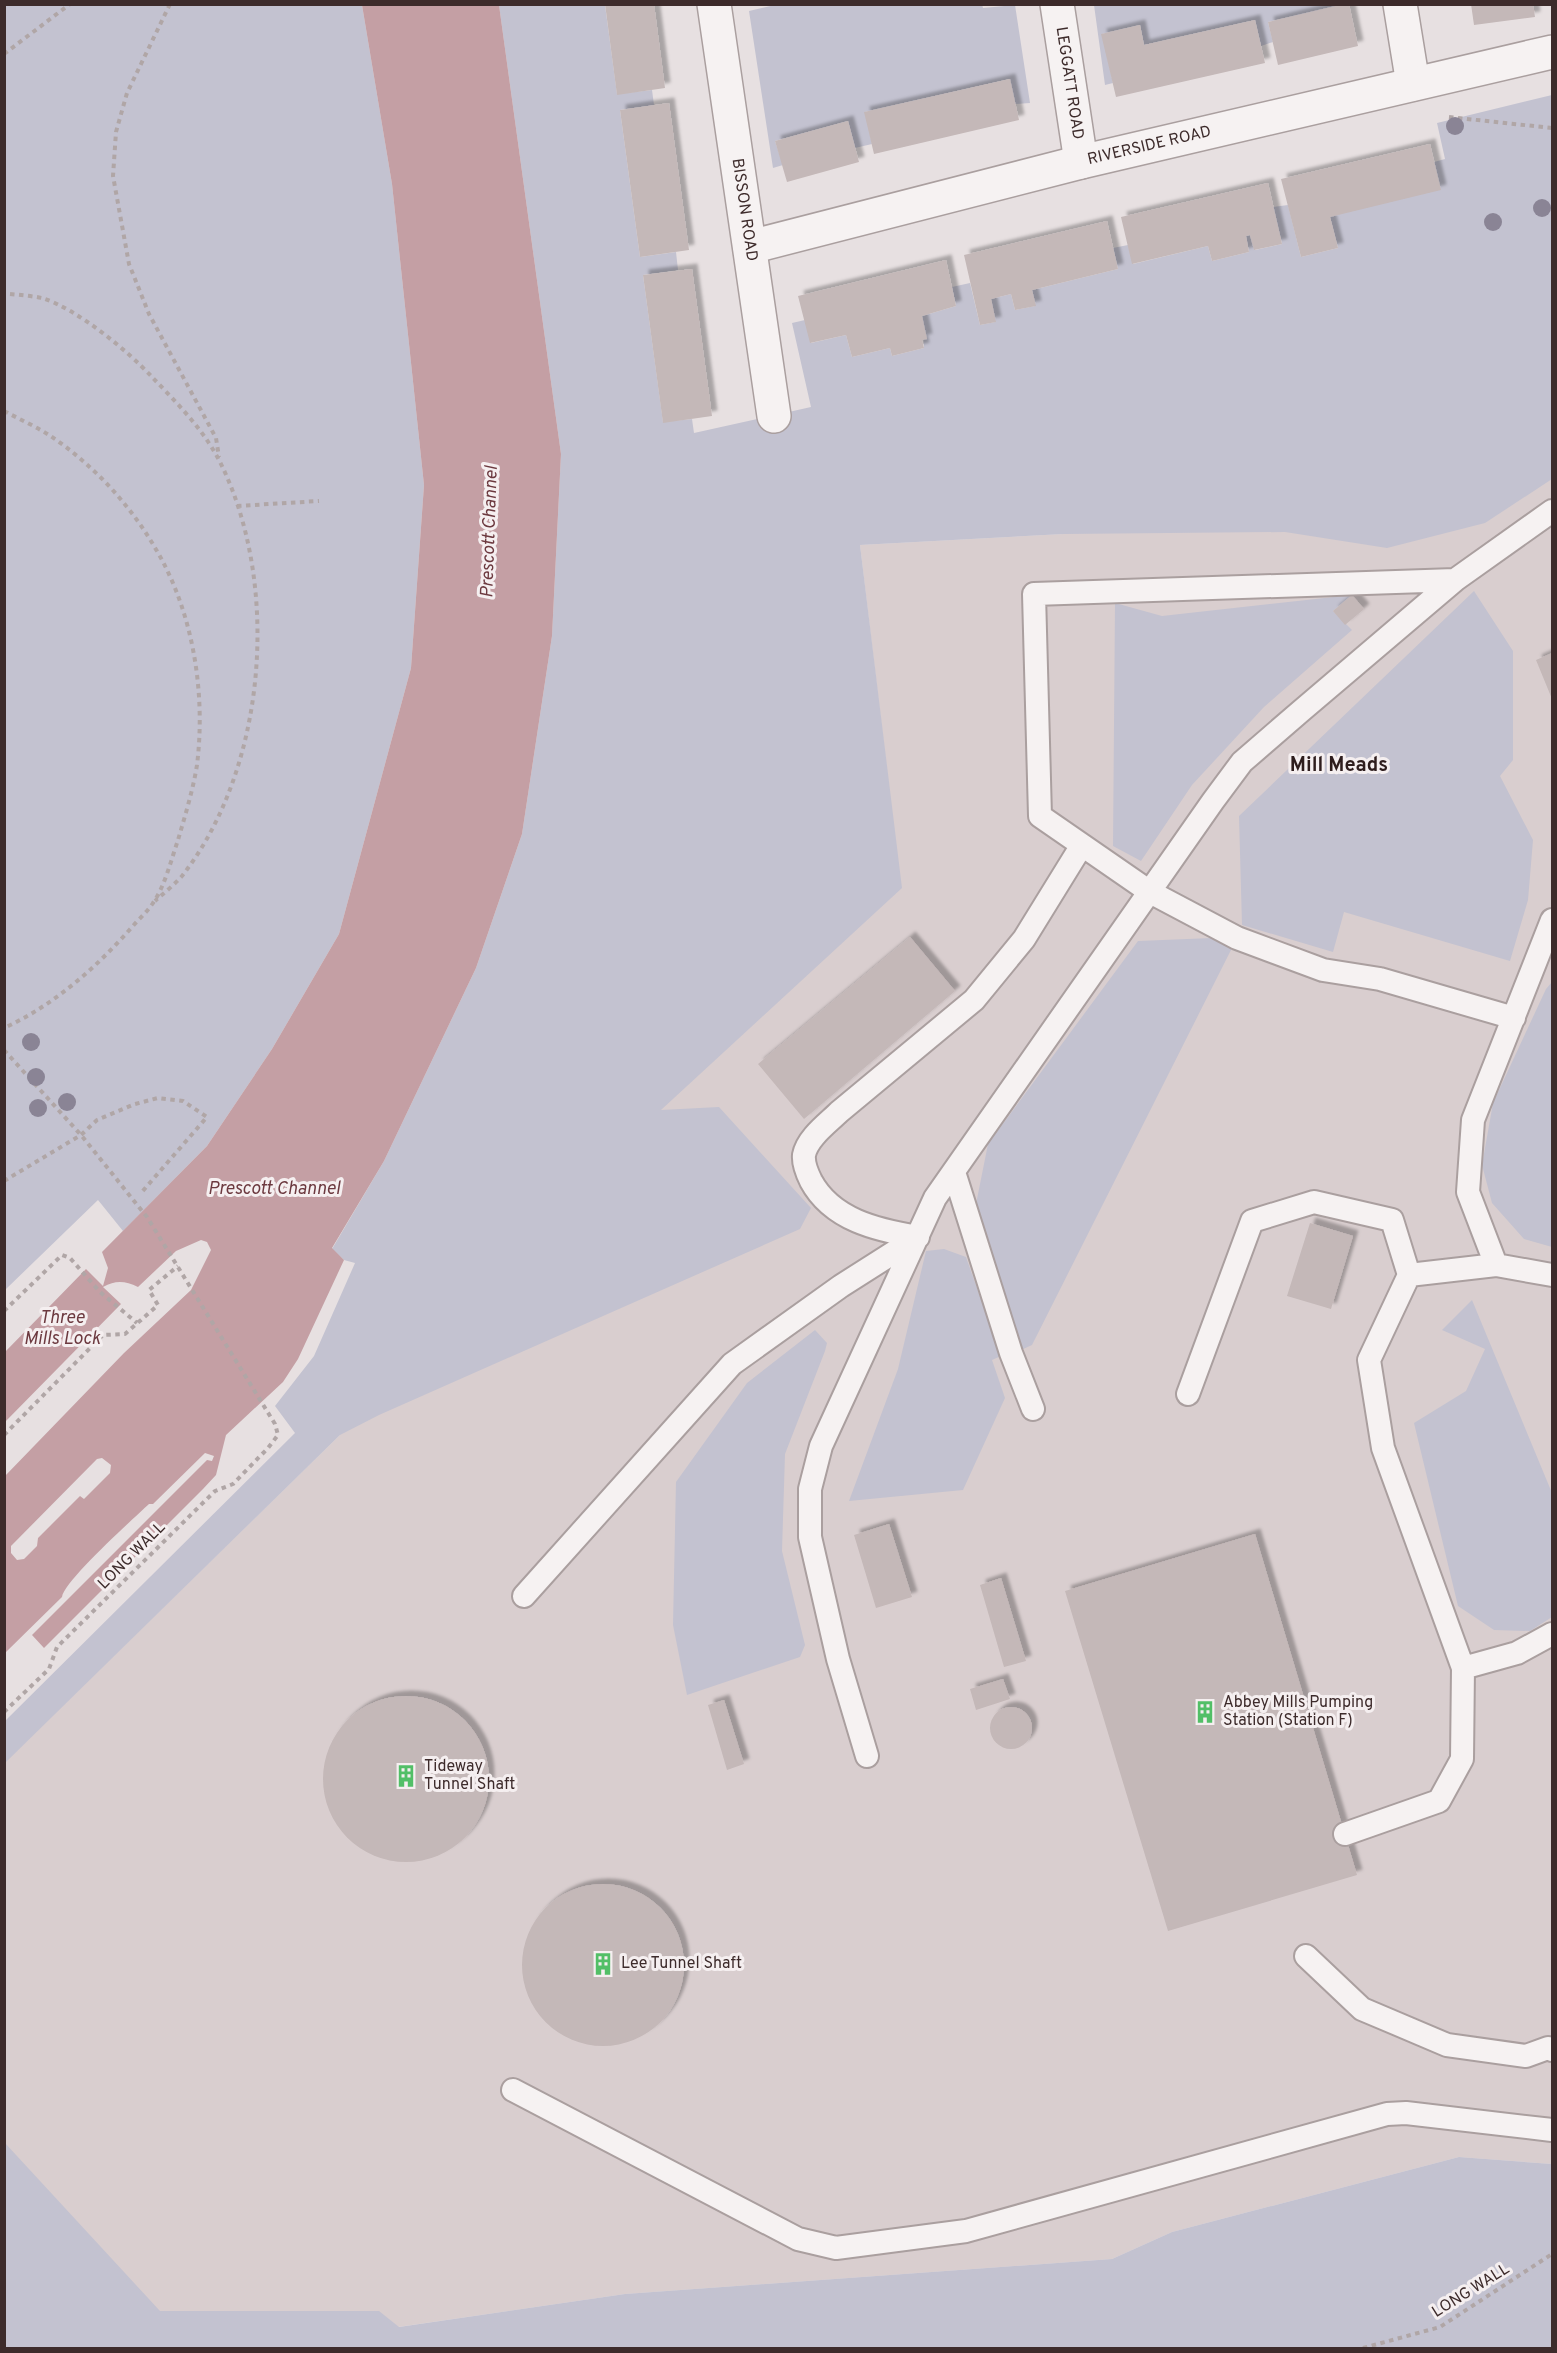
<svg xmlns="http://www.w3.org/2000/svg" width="1557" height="2353" viewBox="0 0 1557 2353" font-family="Overpass,sans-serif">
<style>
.built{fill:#d9cecf}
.green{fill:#c3c2d0}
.water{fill:#c49fa4;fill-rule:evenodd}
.building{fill:#c4b8b8;filter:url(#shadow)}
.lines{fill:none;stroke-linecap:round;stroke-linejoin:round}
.service-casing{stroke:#aa9f9f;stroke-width:26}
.minor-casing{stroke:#aa9f9f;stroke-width:36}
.path{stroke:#b0a6a6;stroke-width:4;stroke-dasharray:4.5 4.5;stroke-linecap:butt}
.service{stroke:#f6f2f2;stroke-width:22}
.minor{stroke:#f6f2f2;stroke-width:33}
.tree{fill:#8a8495}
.labels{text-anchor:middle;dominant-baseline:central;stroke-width:6;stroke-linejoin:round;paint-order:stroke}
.street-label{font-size:16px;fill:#3d2b2b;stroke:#f5eff0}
.poi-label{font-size:16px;fill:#3d2b2b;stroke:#f5eff0;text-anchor:start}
.water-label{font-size:18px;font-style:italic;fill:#6c393f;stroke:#f5eff0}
.quarter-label{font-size:20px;font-weight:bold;fill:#2e1d1d;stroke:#f5eff0}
</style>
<defs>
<filter id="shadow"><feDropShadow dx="5.5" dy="-5.5" stdDeviation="1.5" flood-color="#0004"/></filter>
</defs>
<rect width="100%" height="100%" fill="#e7e0e1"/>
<path class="built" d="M 1552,228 L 1552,2164 L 1459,2157 L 1172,2232 L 1112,2259 L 625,2294 L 398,2327 L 4,2335 L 4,1763 L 340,1435 L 356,1371 L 901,888 L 860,545 L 1064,534 Z"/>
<path class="green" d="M 779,4 L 982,4 L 983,8 L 1015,5 L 1030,103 L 1015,104 L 1009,79 L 865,112 L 872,144 L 855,148 L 848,121 L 775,141 L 783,165 L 773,168 L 749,11 Z
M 5,5 L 362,5 L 392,184 L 424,485 L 411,668 L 339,934 L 272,1049 L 207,1146 L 123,1231 L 98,1200 L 5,1290 Z
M 499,5 L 605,5 L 617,94 L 652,90 L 654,105 L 620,110 L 640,257 L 676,252 L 678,270 L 643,275 L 663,422 L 692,419 L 694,433 L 811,407 L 792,323 L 805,320 L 811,343 L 846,335 L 852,357 L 890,348 L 892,356 L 924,348 L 922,316 L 956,306 L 952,287 L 970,283 L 980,325 L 995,322 L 991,299 L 1011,294 L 1015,310 L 1035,306 L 1032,290 L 1118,269 L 1113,248 L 1128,245 L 1133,264 L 1208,246 L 1212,261 L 1249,252 L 1246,236 L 1250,235 L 1255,250 L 1282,244 L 1273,207 L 1288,205 L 1301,257 L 1338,248 L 1330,217 L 1434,162 L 1445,159 L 1437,123 L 1552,95 L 1552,479 L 1485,523 L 1387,548 L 1285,532 L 1064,534 L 860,545 L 902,888 L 661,1110 L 719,1107 L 811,1208 L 800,1229 L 379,1415 L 340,1435 L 5,1763 L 5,1721 L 295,1433 L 275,1406 L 314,1356 L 355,1263 L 344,1260 L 332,1249 L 384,1161 L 476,968 L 522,834 L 552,636 L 561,454 Z
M 1094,5 L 1344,5 L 1268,22 L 1273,42 L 1261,46 L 1255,20 L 1144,45 L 1140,25 L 1102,34 L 1113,83 L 1105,85 Z
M 1474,591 L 1513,651 L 1513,760 L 1500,776 L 1533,840 L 1528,900 L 1510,961 L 1344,912 L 1333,952 L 1242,925 L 1239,816 Z
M 1352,595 L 1333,611 L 1352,630 L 1264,707 L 1192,785 L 1141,861 L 1113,846 L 1115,603 L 1162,616 Z
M 1212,938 L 1232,948 L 1032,1345 L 1021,1350 L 976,1204 L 988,1144 L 1138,941 Z
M 1552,982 L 1552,1247 L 1524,1239 L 1492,1203 L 1482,1165 L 1493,1103 L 1546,989 Z
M 944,1249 L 966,1257 L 1001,1356 L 992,1360 L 1005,1398 L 963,1490 L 849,1501 L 898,1369 L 926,1251 Z
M 1472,1300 L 1552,1493 L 1552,1617 L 1530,1631 L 1494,1630 L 1458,1606 L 1414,1423 L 1466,1391 L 1485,1349 L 1442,1330 Z
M 815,1330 L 827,1343 L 825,1351 L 785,1454 L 782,1551 L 805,1645 L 800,1657 L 687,1695 L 673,1625 L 676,1482 L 747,1383 Z
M 5,2143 L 160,2311 L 379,2311 L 399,2327 L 625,2294 L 1112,2259 L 1172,2232 L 1459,2157 L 1552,2164 L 1552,2348 L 5,2348 Z"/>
<path class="water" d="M 362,5 L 499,5 L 561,454 L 552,636 L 522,834 L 476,968 L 384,1161 L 332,1248 L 344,1260 L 298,1359 L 283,1382 L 226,1435 L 216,1475 L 203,1489 L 44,1648 L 32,1635 L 207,1460 L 212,1461 L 214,1456 L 205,1453 L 153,1504 L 149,1504 C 133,1519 64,1581 62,1597 L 5,1653 L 5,1476 L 124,1353 L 191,1290 L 211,1250 L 207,1242 L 201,1240 L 176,1251 L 138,1287 C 125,1281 116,1280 103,1287 L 121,1304 L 5,1422 L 5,1352 L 86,1269 L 103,1286 L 108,1268 L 102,1252 L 207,1146 L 272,1049 L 339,934 L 411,668 L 424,485 L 392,184 ZM 102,1458 L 111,1465 L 110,1473 L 84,1499 L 80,1496 L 38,1538 L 37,1546 L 24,1559 L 17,1560 L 11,1553 L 11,1546 L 97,1459 Z"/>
<path class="building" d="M 605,4 L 654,4 L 665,88 L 617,95 Z
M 1344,4 L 1349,4 L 1358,46 L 1278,65 L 1268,22 Z
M 1471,4 L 1533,4 L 1535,17 L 1474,25 Z
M 1255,20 L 1265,63 L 1116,97 L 1101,34 L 1140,25 L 1144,45 Z
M 1010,79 L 1019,120 L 874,154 L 864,112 Z
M 669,103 L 689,250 L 640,257 L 620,110 Z
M 848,121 L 859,162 L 787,182 L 775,141 Z
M 1430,144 L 1441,190 L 1330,217 L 1338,248 L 1301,257 L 1281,179 Z
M 1268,183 L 1282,244 L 1254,250 L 1250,235 L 1246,236 L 1249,252 L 1212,261 L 1208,246 L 1132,264 L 1121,217 Z
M 1107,221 L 1118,269 L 1032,290 L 1036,306 L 1015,310 L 1011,294 L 991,299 L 996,322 L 980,325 L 964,255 Z
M 946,260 L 956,306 L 922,316 L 927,339 L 922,340 L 924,348 L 892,356 L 890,348 L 852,357 L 846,335 L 810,343 L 798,296 Z
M 692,269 L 712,416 L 663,423 L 643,275 Z
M 1352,595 L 1364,609 L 1345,625 L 1333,611 Z
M 1552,653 L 1552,699 L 1536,660 Z
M 910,937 L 955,991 L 804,1119 L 758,1064 Z
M 1310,1223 L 1353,1236 L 1331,1309 L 1287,1296 Z
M 889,1524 L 912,1597 L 876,1608 L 854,1535 Z
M 1255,1534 L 1357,1875 L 1168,1931 L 1065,1591 Z
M 1001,1578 L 1026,1661 L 1004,1667 L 980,1585 Z
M 1003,1679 L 1010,1699 L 976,1710 L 970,1689 Z
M323 1779a83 83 0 1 1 166 0a83 83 0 1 1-166 0Z
M 724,1700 L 744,1764 L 727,1770 L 708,1705 Z
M990 1728a21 21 0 1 1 42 0a21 21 0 1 1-42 0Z
M522 1965a81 81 0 1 1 162 0a81 81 0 1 1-162 0Z"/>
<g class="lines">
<g class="service-casing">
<path id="service" d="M 1455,580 L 1034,594 L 1040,816 L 1150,892 L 1237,938 L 1323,970 L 1380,979 L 1514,1018
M 1552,920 L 1473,1120 L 1468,1192 L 1496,1265 L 1552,1275
M 954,1172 L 1011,1353 L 1033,1409
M 918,1237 C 877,1230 832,1220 811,1181 C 807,1173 803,1164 804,1155 C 807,1138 828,1123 839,1112 L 974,1000 L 1024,939 L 1082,845
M 1188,1394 L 1252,1221 L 1314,1202 L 1392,1220 L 1409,1275 L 1496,1265
M 524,1596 L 732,1364 L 841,1286 L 918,1237
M 1463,1668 L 1517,1653 L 1552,1634
M 867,1756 L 838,1659 L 810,1537 L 810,1489 L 821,1446 L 935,1198 L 1213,801 L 1242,762 L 1301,711 L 1455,580 L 1552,511
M 1345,1834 L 1439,1801 L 1462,1759 L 1463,1668 L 1383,1448 L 1369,1360 L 1409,1275
M 1306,1956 L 1362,2009 L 1447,2045 L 1526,2056 L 1548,2048 L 1552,2050
M 513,2090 L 798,2239 L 836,2248 L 966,2231 L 1387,2114 L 1406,2113 L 1552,2130"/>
</g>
<g class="minor-casing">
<g id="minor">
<path id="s1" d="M 714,4 L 774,416"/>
<path id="s2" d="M 1057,4 L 1081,162"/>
<path d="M 1400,4 L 1413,84"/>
<path id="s3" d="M 750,247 L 1081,162 L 1552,52"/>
</g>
</g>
<path class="path" d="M 170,4 L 127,93 L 116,132 L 113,176 L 129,264 L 149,314 L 216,438 L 219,457
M 4,54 L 70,4
M 1449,117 L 1552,128
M 10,294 C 21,295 32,296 42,298 C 77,309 127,350 152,377 C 176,402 204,430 220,462 C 281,584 267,768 182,876 C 174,885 164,893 155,901
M 4,411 C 19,419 35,426 49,435 C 91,463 128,502 154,546 C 193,610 206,692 197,765 C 193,790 185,816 178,840 C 171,860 165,886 153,903 C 147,912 139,919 132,927 C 96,968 54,1005 4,1028
M 237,506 L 319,501
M 4,1050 L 81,1135 L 147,1217 L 275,1424 L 278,1435 L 268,1448 L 233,1484 L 215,1491 L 57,1647 L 49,1669 L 4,1712
M 4,1181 L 81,1135 L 97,1120 L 135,1104 L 158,1098 L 183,1101 L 207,1117 L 141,1193
M 4,1311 L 62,1255 L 70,1258 L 100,1292 L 137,1323
M 4,1435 L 103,1335 L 125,1334 L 158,1305 L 149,1290 L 178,1266
M 1363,2348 L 1440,2327 L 1552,2254"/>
<use href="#service" class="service"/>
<use href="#minor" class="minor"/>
</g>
<g class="tree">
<circle cx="1455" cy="126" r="9"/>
<circle cx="1542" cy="208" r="9"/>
<circle cx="1493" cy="222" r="9"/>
<circle cx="31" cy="1042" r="9"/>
<circle cx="36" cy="1077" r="9"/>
<circle cx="67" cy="1102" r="9"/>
<circle cx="38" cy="1108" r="9"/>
</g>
<defs>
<g id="building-bare" transform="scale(1.8)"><path d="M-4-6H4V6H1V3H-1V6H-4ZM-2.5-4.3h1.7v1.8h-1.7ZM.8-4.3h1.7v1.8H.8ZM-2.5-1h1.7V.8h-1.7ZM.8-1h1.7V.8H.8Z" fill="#52bf67" stroke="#f5eff0" stroke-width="2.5" paint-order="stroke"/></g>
</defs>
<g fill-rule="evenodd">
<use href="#building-bare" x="1205" y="1712"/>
<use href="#building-bare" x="406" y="1776"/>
<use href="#building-bare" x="603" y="1964"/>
</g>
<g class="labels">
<g class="street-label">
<text stroke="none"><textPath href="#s2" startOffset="80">LEGGATT ROAD</textPath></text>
<text stroke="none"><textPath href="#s3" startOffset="412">RIVERSIDE ROAD</textPath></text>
<text stroke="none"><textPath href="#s1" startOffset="208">BISSON ROAD</textPath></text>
<text transform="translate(132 1556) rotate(-45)">LONG WALL</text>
<text transform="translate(1471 2291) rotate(-32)">LONG WALL</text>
</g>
<g class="poi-label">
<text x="1223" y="1703">Abbey Mills Pumping<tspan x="1223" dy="18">Station (Station F)</tspan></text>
<text x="424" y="1767">Tideway<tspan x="424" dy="18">Tunnel Shaft</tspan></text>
<text x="621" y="1964">Lee Tunnel Shaft</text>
</g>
<g class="water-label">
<text transform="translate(490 532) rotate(-88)">Prescott Channel</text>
<text x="274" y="1189">Prescott Channel</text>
<text x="62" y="1318">Three<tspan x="62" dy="21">Mills Lock</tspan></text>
</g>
<g class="quarter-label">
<text x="1339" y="766">Mill Meads</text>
</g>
</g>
<rect width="1557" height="2353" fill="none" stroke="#3d2b2b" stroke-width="12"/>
</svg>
